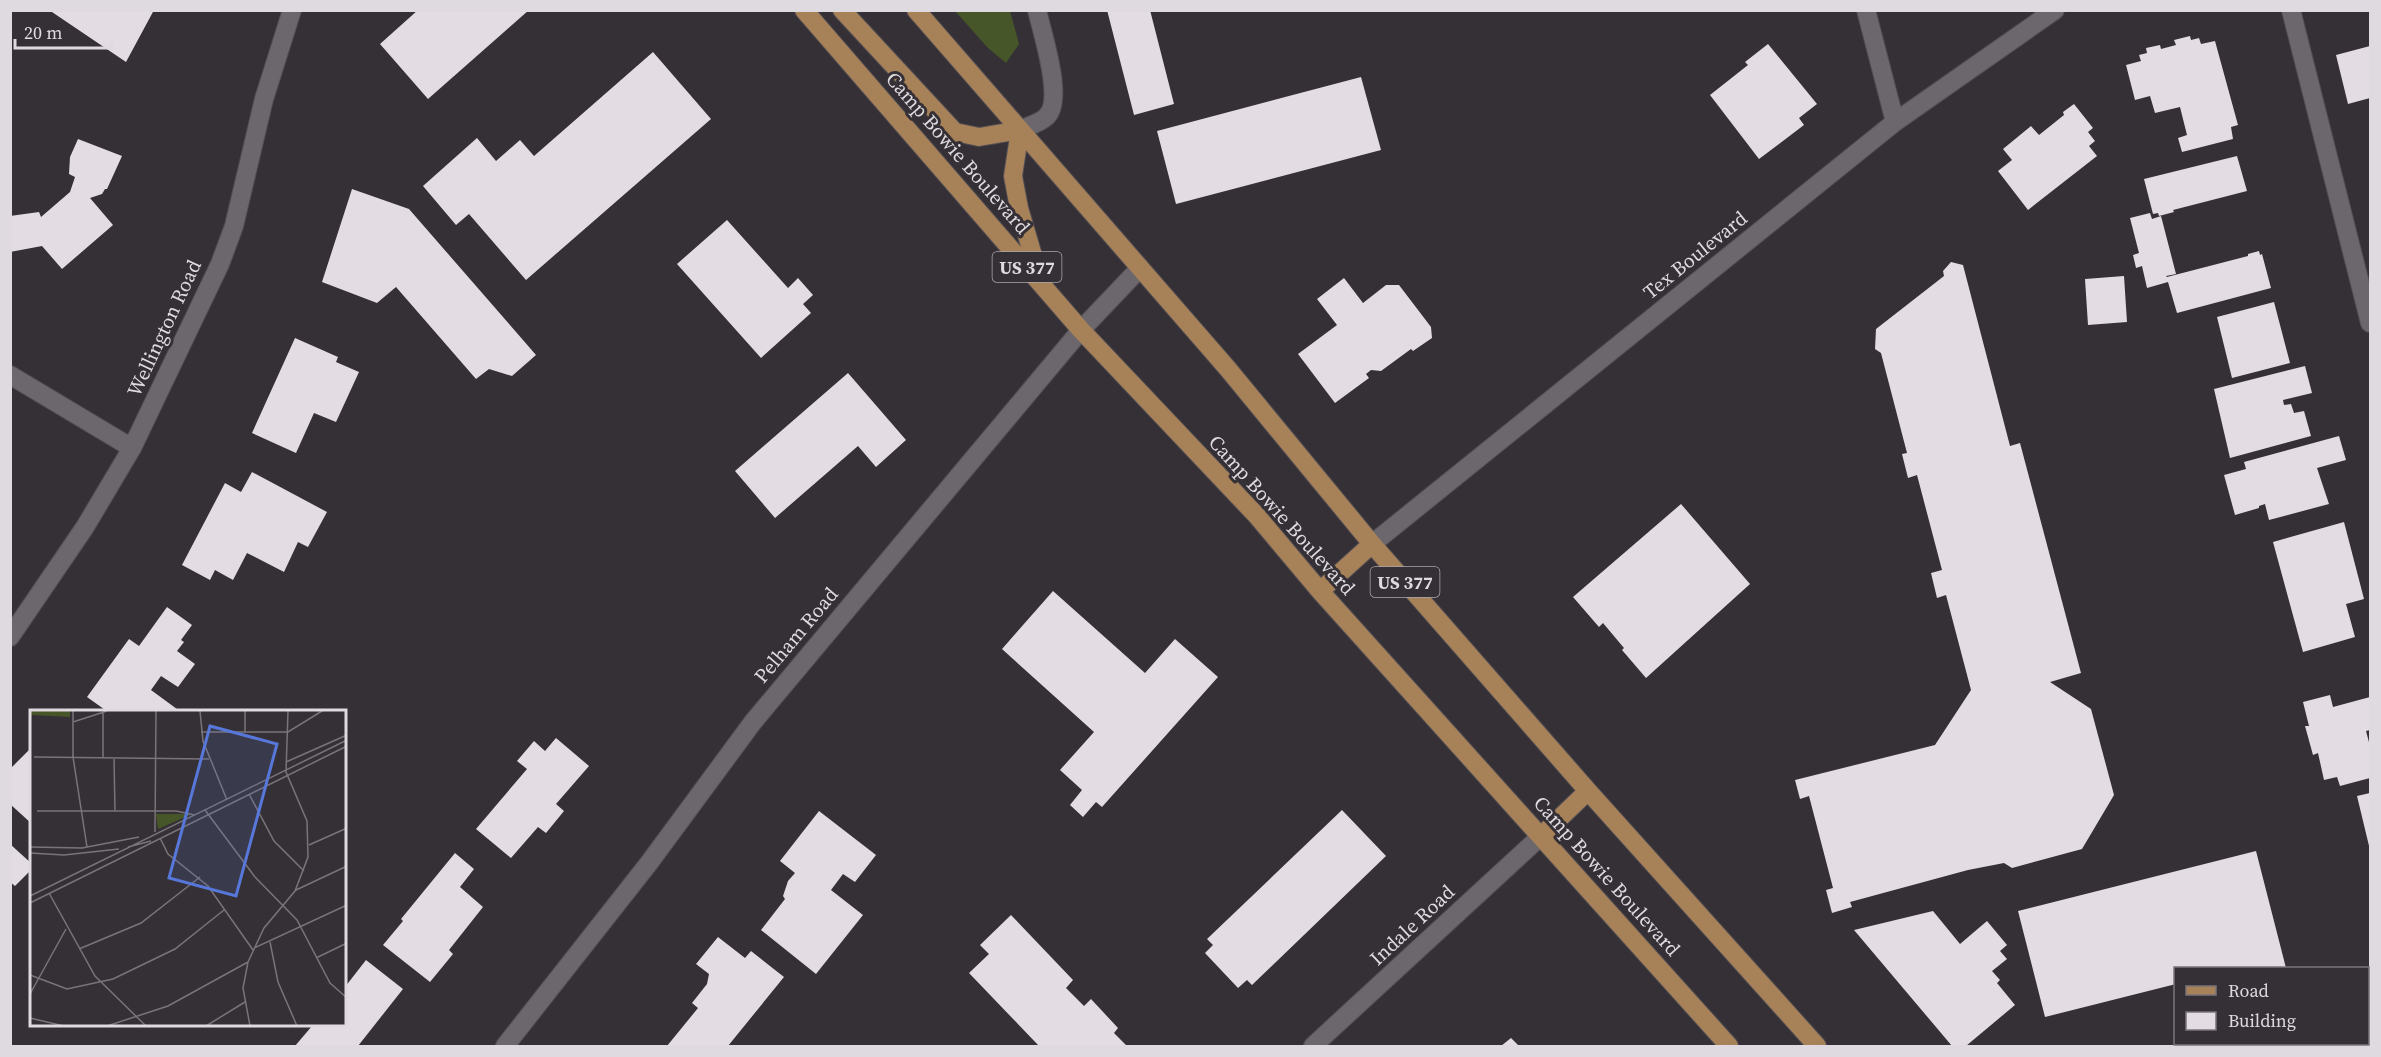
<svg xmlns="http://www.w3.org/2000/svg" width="2381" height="1057" viewBox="0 0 2381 1057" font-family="'Source Serif 4',serif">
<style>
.green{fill:#475628}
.building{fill:#e4dce3}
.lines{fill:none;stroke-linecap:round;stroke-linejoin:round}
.street-casing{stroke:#534e54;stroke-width:20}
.primary-casing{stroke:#534e54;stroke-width:20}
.street{stroke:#6c666d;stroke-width:18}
.primary{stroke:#a78157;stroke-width:18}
.labels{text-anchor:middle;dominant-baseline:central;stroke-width:6;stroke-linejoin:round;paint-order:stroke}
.shield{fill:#353036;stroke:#aba7ac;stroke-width:1.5}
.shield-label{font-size:18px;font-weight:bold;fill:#dedadf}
.street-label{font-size:20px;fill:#dedadf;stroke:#353036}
.inset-road{fill:none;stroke:#79747a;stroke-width:1.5}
.view{fill:#5778da;fill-opacity:0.15;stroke:#5778da;stroke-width:3}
.inset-edge{fill:none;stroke:#dedadf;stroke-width:3}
</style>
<rect width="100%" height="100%" fill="#353036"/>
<path class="green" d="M 955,11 L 1010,11 L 1019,44 L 1006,63 L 988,48 Z"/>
<path class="building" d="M 49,10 L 154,10 L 126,62 Z
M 418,10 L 529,10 L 428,99 L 380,44 Z
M 1107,10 L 1150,10 L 1174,104 L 1134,115 Z
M 2190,36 L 2191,40 L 2199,38 L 2201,44 L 2215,41 L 2238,125 L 2231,127 L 2233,139 L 2182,152 L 2178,138 L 2187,135 L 2180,107 L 2155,113 L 2150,96 L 2135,100 L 2126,65 L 2141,61 L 2139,55 L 2147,53 L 2146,48 L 2160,45 L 2161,49 L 2176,45 L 2174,40 Z
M 1768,44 L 1817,104 L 1799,118 L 1804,125 L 1759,159 L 1710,95 L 1748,65 L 1745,62 Z
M 2370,46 L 2370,98 L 2348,104 L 2336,55 Z
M 653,52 L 711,119 L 526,280 L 469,214 L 456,225 L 423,186 L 477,138 L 496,161 L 520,140 L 534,156 Z
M 1361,77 L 1381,150 L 1176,204 L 1157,131 Z
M 2074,104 L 2093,128 L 2088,132 L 2095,141 L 2089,146 L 2097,156 L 2028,210 L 1998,171 L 2012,160 L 2003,149 L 2031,126 L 2039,135 L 2064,115 L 2063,112 Z
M 78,139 L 122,156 L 107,189 L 105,189 L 102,194 L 90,198 L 113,225 L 62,269 L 42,246 L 10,252 L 10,216 L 39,212 L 41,217 L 70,192 L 75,177 L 69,174 L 70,157 Z
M 2237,156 L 2247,191 L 2173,210 L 2174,212 L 2159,216 L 2158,213 L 2153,214 L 2144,179 Z
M 352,189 L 409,209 L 536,355 L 512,376 L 489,369 L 476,379 L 396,287 L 377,303 L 322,282 Z
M 2150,213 L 2152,219 L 2161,216 L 2176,274 L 2166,276 L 2167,277 L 2248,256 L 2248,254 L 2259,251 L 2260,255 L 2262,254 L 2271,288 L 2177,313 L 2168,282 L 2147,288 L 2142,266 L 2136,268 L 2133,255 L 2139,253 L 2130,218 Z
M 727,220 L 788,288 L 798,278 L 813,295 L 803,304 L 811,313 L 761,358 L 677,264 Z
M 1951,262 L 1963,265 L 2010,446 L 2020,443 L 2081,673 L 2050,682 L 2091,709 L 2114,795 L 2082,849 L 2012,868 L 2004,863 L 1968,870 L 1850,902 L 1852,907 L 1832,913 L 1826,890 L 1833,888 L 1809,796 L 1800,799 L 1795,780 L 1935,745 L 1971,690 L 1946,595 L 1937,598 L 1931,573 L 1942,570 L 1917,475 L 1908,478 L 1902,454 L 1907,453 L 1881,353 L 1875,349 L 1876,329 L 1944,276 L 1943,271 Z
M 2124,276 L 2127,322 L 2088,325 L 2085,279 Z
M 1344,278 L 1363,303 L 1386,285 L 1399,285 L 1431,327 L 1432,338 L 1413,351 L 1411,349 L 1381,371 L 1371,370 L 1366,374 L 1369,378 L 1335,403 L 1298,354 L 1337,325 L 1317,299 Z
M 2274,302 L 2290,363 L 2232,378 L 2217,317 Z
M 295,338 L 338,357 L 336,362 L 359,372 L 336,422 L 314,413 L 296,453 L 252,433 Z
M 2305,366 L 2312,393 L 2283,400 L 2284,405 L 2291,404 L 2294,413 L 2304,411 L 2311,436 L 2230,458 L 2214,389 Z
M 848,373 L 906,440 L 876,467 L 858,446 L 775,518 L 735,471 Z
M 2339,436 L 2346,460 L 2317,468 L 2329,504 L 2269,520 L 2265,504 L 2259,506 L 2259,508 L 2235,515 L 2224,475 L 2246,469 L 2244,462 Z
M 252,472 L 327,512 L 308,547 L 298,542 L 284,572 L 247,553 L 233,580 L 215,570 L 210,580 L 182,565 L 225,483 L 241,492 Z
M 1681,504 L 1750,584 L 1646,678 L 1622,650 L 1624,648 L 1603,623 L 1599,627 L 1573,597 Z
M 2344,522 L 2364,599 L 2346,604 L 2355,637 L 2303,652 L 2273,542 Z
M 1053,591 L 1145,673 L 1175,639 L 1218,677 L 1102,807 L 1096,802 L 1083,817 L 1070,805 L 1082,790 L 1060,770 L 1094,732 L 1002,649 Z
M 167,607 L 192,625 L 181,640 L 184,642 L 177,651 L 195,664 L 178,687 L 161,676 L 151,690 L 181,712 L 108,712 L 87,697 L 129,639 L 139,646 Z
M 2330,695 L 2333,707 L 2370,697 L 2370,730 L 2366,731 L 2370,746 L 2370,778 L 2340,786 L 2337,777 L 2324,780 L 2318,753 L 2313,755 L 2305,726 L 2309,726 L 2303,702 Z
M 556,738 L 589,766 L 556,804 L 564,811 L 546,833 L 538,827 L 511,858 L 476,829 L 527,769 L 517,761 L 534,741 L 545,751 Z
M 32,747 L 32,824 L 10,804 L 10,769 Z
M 2370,793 L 2370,850 L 2357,796 Z
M 1342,810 L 1386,856 L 1252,985 L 1247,980 L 1238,988 L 1205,953 L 1213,945 L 1207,939 Z
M 819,811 L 876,855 L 855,882 L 843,874 L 831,890 L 863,915 L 816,974 L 761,930 L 785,899 L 783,896 L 788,881 L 795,873 L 780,861 Z
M 10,844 L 32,864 L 32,869 L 15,886 L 10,882 Z
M 2256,851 L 2286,968 L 2176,968 L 2176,984 L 2045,1017 L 2018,911 Z
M 455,853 L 474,869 L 460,887 L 483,907 L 449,950 L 453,954 L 430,982 L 383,945 L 403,921 L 401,919 Z
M 1933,911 L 1960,944 L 1987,921 L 2007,945 L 2000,951 L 2007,959 L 1992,971 L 2000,980 L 1997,983 L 2015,1005 L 1966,1046 L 1952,1046 L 1854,930 Z
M 1011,915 L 1073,980 L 1066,988 L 1084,1006 L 1091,999 L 1118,1028 L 1114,1033 L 1127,1046 L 1039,1046 L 969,973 L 989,954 L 980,945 Z
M 718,937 L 745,958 L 751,951 L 784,977 L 728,1046 L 667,1046 L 698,1008 L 692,1003 L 707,984 L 709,974 L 696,964 Z
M 366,960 L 403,989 L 358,1046 L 295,1046 L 312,1026 L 345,1026 L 345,987 Z
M 1511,1038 L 1519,1046 L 1501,1046 Z
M 2224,1044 L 2305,1044 L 2305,1046 L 2224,1046 Z"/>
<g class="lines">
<g class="street-casing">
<path id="street" d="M 1866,10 L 1895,122
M 2291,10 L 2370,323
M 1020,130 C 1028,126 1040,123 1046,117 C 1065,101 1042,33 1037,10
M 10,375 L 132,448
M 1372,544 L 1895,122 L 2055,10
M 10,637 L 85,527 L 132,448 L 220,264 L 234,226 L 264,99 L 292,10
M 505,1046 L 649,863 L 753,722 L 1081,330 L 1140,268
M 1313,1046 L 1541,836"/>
</g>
<g class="primary-casing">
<path id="primary" d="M 804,10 L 1081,330 L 1257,516 L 1320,591 L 1729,1046
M 842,10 L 955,132 L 979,137 L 1020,130 L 1013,176 L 1019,208 L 1039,276
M 916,10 L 1228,369 L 1372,544 L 1588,791 L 1817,1046
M 1320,591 L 1372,544
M 1541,836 L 1588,791"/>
</g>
<use href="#street" class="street"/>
<use href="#primary" class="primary"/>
</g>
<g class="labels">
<g class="shield">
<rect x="992.5" y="252" width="69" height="30" rx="4.5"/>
<rect x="1370.5" y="567" width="69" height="30" rx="4.5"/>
</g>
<g class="shield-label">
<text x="1027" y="267">US 377</text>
<text x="1405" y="582">US 377</text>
</g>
<g class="street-label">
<text transform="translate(958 153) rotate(49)">Camp Bowie Boulevard</text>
<text transform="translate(1695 255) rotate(-39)">Tex Boulevard</text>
<text transform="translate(164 328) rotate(-65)">Wellington Road</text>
<text transform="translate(1282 515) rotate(48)">Camp Bowie Boulevard</text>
<text transform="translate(796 635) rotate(-50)">Pelham Road</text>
<text transform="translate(1607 876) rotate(48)">Camp Bowie Boulevard</text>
<text transform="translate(1412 925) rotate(-43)">Indale Road</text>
</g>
</g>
<g transform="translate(30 710)">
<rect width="316" height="316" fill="#353036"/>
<path d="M 0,1 L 40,1 L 40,7 L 2,5 L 0,9 ZM 126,104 L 159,104 L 160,105 L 128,119 Z" fill="#475628"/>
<path class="inset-road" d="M 43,1 L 43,47 L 57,137M 170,1 L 173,31 L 197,90M 73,2 L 73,48M 43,12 L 77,1M 171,22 L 258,22 L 292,1M 215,22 L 215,1M 4,47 L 179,49M 84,48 L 85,101M 256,52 L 317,25M 219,84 L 244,131 L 274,161M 175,100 L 225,167 L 267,210 L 300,273 L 317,288M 7,101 L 146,101 L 165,105M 125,122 L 126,1M 130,128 L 138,144 L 178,176 L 223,240M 279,135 L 317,118M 0,137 L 52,138 L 109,127M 98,137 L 121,131M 0,143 L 34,145 L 89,139M 266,180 L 317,156M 19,183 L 65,266 L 116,316M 0,186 L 317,30M 0,193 L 317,36M 240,232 L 248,272 L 267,316M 224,238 L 317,195M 49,239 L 111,213 L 170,167M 286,248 L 317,233M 0,265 L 37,279 L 83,269 L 145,239 L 194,200M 0,284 L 36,219M 0,308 L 34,316M 77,316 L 138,296 L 218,252M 176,316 L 215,292M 220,316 L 213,278 L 218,252 L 234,218 L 265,181 L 278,147 L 277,111 L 256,62 L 258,1"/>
<path class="view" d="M 180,16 L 247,34 L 206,186 L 139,168 Z"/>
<rect width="316" height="316" class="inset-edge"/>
</g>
<rect width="2381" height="1057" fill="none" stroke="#dedadf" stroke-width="24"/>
<rect x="2174" y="967" width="195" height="78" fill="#353036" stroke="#79747a" stroke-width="1.5"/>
<rect x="2186" y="986" width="30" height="9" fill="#a78157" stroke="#79747a" stroke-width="1.5"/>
<text x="2228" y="997" font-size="18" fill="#dedadf">Road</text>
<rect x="2186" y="1012" width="30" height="18" fill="#e4dce3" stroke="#79747a" stroke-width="1.5"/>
<text x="2228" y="1027" font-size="18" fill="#dedadf">Building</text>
<path d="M15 39v9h96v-9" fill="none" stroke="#dedadf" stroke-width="3"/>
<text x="24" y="39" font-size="18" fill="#dedadf" stroke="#353036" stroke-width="4.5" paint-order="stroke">20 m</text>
</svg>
